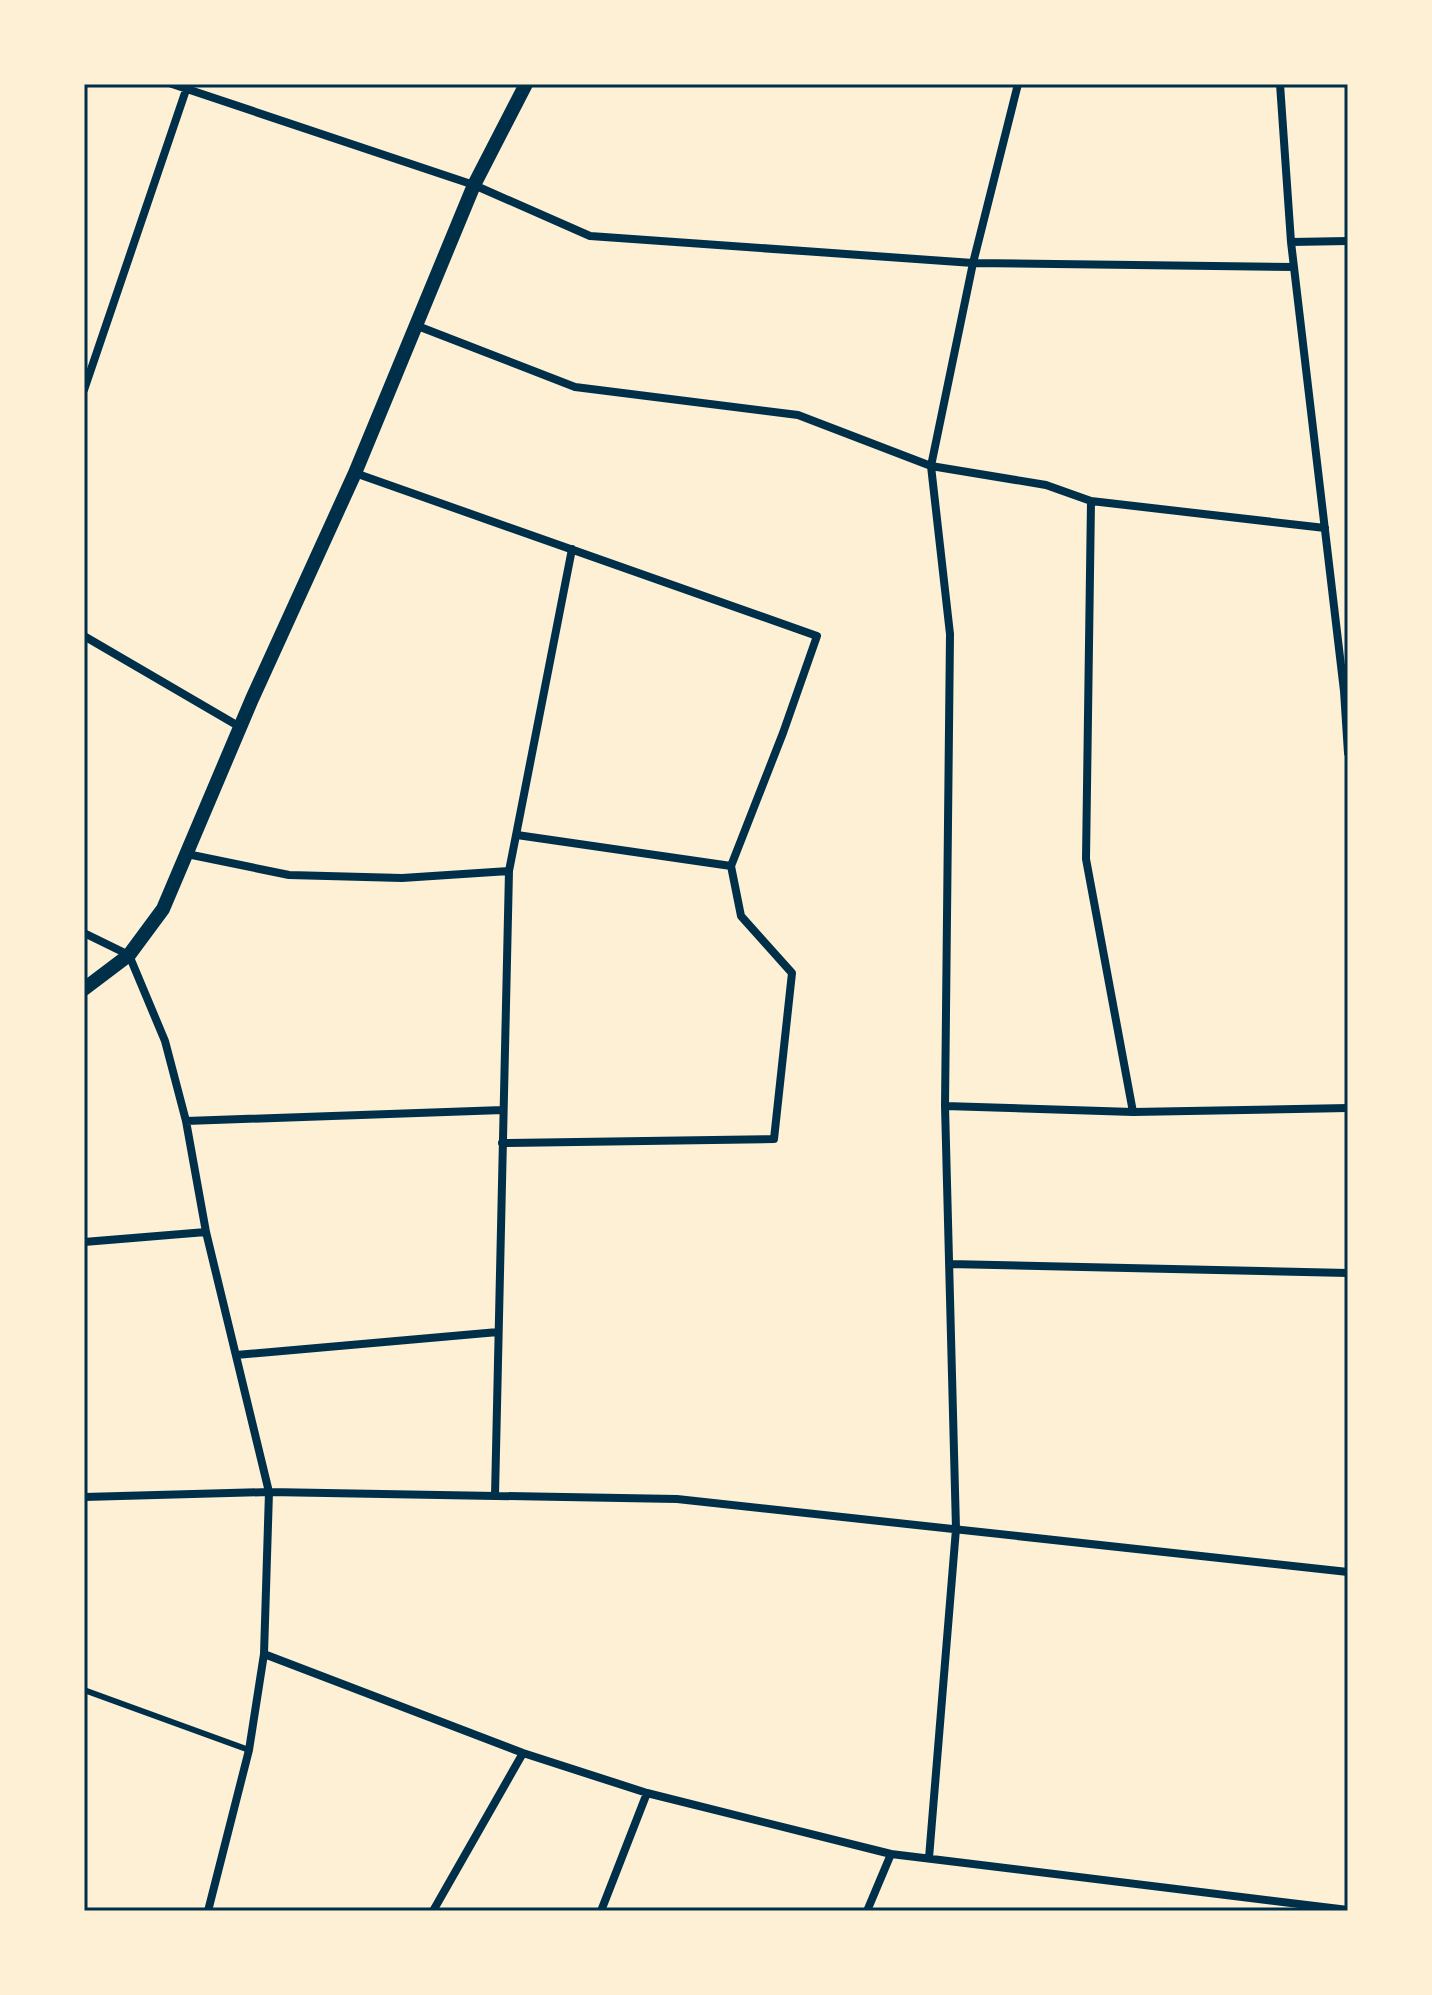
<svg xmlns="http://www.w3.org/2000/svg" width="1432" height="1995" viewBox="0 0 1432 1995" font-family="'Varela Round',sans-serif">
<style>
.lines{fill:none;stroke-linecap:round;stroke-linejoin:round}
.service{stroke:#003049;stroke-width:6}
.minor{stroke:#003049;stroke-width:8}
.tertiary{stroke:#003049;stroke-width:14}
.neatline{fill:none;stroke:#003049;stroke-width:3}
</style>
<rect width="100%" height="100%" fill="#fdf0d5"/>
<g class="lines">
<path class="service" d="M 84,1690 L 249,1750"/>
<path class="minor" d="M 172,84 L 474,185 L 590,236 L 973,263 L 1294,267
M 1280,84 L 1291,242 L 1344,691 L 1348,753
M 1291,242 L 1348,241
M 415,325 L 575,387 L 798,415 L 931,466 L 1046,485 L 1091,501 L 1325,528
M 84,390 L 188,84
M 355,473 L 817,636 L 783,733 L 731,866 L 741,916 L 792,973 L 774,1139 L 502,1143
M 1091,501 L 1086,859 L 1133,1112
M 84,636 L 240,727
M 517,835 L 731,866
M 187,854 L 289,875 L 402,878 L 509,871
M 84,933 L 129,955 L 165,1041 L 186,1121 L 206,1232 L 269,1492 L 264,1654 L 249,1750 L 208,1911
M 945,1106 L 1133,1112 L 1348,1108
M 186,1121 L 503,1110
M 84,1242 L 206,1232
M 949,1264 L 1348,1273
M 236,1355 L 498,1332
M 495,1496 L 509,871 L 572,549
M 84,1497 L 269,1492 L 677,1499 L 1348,1572
M 264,1654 L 523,1753 L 647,1793 L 891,1854 L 1348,1910
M 929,1858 L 956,1529 L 945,1106 L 950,634 L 931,466 L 973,263 L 1018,84
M 433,1911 L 523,1753
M 601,1911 L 647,1793
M 867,1911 L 891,1854"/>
<path class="tertiary" d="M 84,989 L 129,955 L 163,909 L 252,699 L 355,473 L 474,185 L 526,84"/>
</g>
<rect width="1432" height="1995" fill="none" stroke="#fdf0d5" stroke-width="172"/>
<rect x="86" y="86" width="1260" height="1823" class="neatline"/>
</svg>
